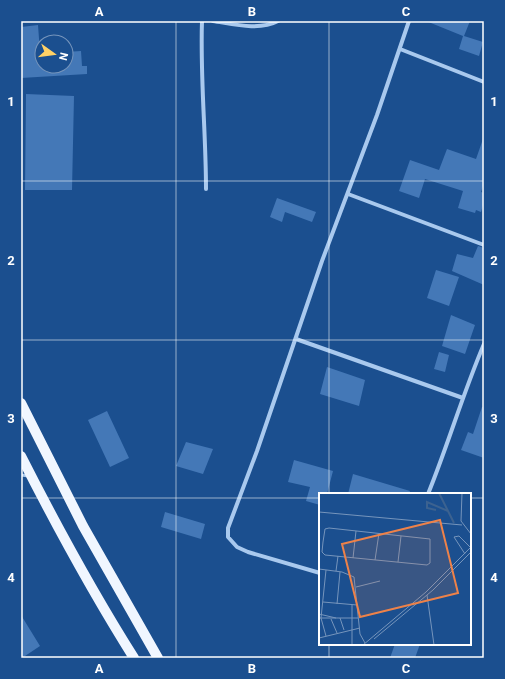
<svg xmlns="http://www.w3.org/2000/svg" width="505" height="679" viewBox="0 0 505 679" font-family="Roboto,sans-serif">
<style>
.building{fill:#4478b7}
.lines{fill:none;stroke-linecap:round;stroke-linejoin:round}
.service{stroke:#a9c9ee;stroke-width:3}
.minor{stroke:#a9c9ee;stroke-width:4}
.primary{stroke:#f0f6ff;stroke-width:10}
.grid{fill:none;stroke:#fff;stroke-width:1;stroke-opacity:0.55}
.inset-river{fill:none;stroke:#3c6290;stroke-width:2}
.inset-road{fill:none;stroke:#7695bc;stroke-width:1}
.view{fill:#ee8249;fill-opacity:0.15;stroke:#ee8249;stroke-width:2}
.inset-edge{fill:none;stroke:#fff;stroke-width:2}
.neatline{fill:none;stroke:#fff;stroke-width:1.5}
.grid-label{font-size:13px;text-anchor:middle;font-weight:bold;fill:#fff}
</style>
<rect width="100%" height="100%" fill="#1b4f8f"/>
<path class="building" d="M 426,21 L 470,21 L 464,36 L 483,42 L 479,56 L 459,49 L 463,36 Z
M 38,25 L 41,66 L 66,66 L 66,52 L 81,51 L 82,66 L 87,66 L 87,74 L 21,78 L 21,27 Z
M 26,94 L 74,96 L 72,190 L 25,190 Z
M 483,139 L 484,183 L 481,192 L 484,193 L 484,202 L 481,212 L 476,210 L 475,213 L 458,208 L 463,191 L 425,179 L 419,198 L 399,191 L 410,160 L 439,170 L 447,149 L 476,159 Z
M 277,198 L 316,212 L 312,222 L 285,212 L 282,222 L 270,217 Z
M 478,246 L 484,248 L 484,285 L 452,271 L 457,254 L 473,258 Z
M 436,270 L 459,277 L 449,306 L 427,298 Z
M 451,315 L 475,325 L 465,354 L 442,346 Z
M 439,352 L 449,355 L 445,372 L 434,369 Z
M 327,367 L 365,380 L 359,406 L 320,394 Z
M 482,407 L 484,407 L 484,458 L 461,450 L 468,432 L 473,434 Z
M 107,411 L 129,458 L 110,467 L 88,420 Z
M 186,442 L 213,449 L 203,474 L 176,466 Z
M 294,460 L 333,471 L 327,494 L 320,494 L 320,505 L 306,501 L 310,487 L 288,482 Z
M 353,474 L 410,491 L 409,494 L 348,494 Z
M 165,512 L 205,524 L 201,539 L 161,527 Z
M 21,615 L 40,646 L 22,658 L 21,658 Z
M 395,644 L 420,644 L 415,658 L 390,658 Z"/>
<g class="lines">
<path class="service" d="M 21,475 L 29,476"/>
<path class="minor" d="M 202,21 C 200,77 206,133 206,189
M 213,21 C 233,24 259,31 278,21
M 400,49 L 484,82
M 348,194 L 484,245
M 296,339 L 463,398
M 428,494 C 448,445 463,393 484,344
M 320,573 L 248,552 L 237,547 L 228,537 L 228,528 L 257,451 L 322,261 L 377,115 L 409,21"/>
<path class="primary" d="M 21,403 L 83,526 L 158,658
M 21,456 C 56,525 93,593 134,658"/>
</g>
<path class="grid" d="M 176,21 L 176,658M 329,21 L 329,494M 21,181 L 484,181M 21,340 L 484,340M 21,498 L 320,498M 470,498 L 484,498M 329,644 L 329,658"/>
<g transform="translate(319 493)">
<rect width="152" height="152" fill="#1b4f8f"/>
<path class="inset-river" d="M 120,0 L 135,30M 117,17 L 108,15 L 108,9 L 129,18"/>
<path class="inset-road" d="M 143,0 L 142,28 L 152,41M 0,19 L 143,32M 10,35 L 111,46 L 111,70 L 108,72 L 6,62 L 3,59 L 4,49 L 6,36 ZM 146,61 L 135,44 L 140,43 L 151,54M 34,65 L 37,38M 56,67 L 60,40M 79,69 L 82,43M 0,76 L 23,79 L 35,84 L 41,141 L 46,150M 7,77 L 2,125 L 7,143M 17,78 L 19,63M 37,94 L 61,88M 108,102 L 115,152M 4,109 L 38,112M 18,111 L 21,79M 33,112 L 33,152M 0,121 L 17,125M 0,125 L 39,125M 21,125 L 25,137M 12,126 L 18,140M 0,145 L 41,135M 55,146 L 114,97 L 151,60M 44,152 L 107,99 L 152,54"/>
<path class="view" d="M 121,27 L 139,100 L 41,124 L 23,51 Z"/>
<rect width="152" height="152" class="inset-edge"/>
</g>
<rect width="505" height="679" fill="none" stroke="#1b4f8f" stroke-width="44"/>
<g transform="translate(54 54) rotate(104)"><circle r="19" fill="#1b4f8f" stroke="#7695bc"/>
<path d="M0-3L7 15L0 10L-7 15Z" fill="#ffd166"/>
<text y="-6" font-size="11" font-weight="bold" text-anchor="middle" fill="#ffffff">N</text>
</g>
<rect x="22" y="22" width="461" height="635" class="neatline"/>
<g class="grid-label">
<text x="99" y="16">A</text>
<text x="252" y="16">B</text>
<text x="406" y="16">C</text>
<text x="11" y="106">1</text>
<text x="494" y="106">1</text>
<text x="11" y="265">2</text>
<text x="494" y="265">2</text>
<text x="11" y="423">3</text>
<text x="494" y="423">3</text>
<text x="11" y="582">4</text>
<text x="494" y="582">4</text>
<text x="99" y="673">A</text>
<text x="252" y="673">B</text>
<text x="406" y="673">C</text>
</g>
</svg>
